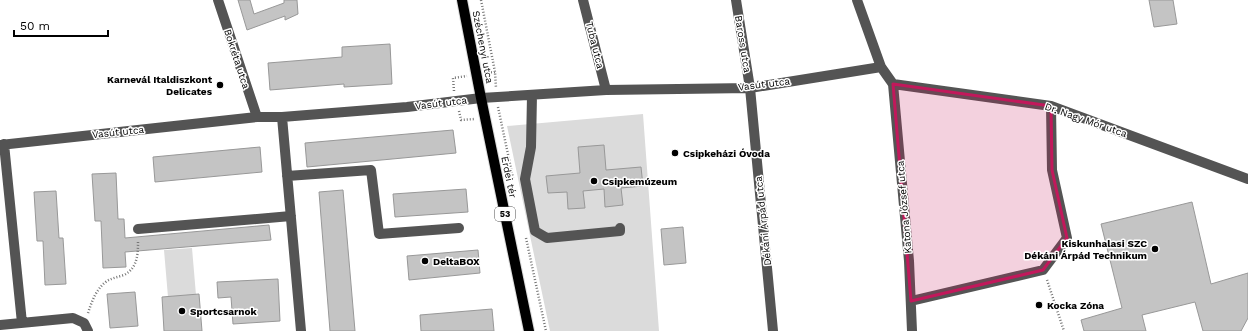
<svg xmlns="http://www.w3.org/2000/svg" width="1248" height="331" viewBox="0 0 1248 331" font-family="'Work Sans',sans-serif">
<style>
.green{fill:#dbdbdb}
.building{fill:#c4c4c4;stroke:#989898}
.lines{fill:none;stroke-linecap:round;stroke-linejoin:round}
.major-casing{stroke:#dbdbdb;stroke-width:12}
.path{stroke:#767676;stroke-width:2.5;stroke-dasharray:1 2;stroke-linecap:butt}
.minor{stroke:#545454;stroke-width:10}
.major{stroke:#000;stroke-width:10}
.marked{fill:#c2185b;fill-opacity:0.2;stroke:#c2185b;stroke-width:3;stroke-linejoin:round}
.poi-dot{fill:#000;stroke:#fff;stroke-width:1.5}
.labels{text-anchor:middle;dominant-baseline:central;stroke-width:3;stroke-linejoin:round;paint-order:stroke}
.shield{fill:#fff;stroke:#4c4c4c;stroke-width:1}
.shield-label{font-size:9px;font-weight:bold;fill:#000}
.street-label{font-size:10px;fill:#000;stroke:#fff}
.poi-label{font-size:10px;font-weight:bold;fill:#000;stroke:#fff;text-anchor:start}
</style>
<rect width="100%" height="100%" fill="#fff"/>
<path class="green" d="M 643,114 L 659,331 L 550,331 L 507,126 Z
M 192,248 L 196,295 L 168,297 L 164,250 Z"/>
<path class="building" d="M 238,0 L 250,0 L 254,14 L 284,3 L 284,0 L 297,0 L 298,14 L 285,20 L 285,16 L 247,30 Z
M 1149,0 L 1173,0 L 1177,24 L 1154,27 Z
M 390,44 L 392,84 L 344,87 L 344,84 L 270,90 L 268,63 L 342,57 L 342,47 Z
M 453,130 L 456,153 L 307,167 L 305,143 Z
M 604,145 L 606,170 L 641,167 L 643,186 L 621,188 L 623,205 L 605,207 L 604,189 L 583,191 L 585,208 L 568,209 L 567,192 L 548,193 L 546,176 L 580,173 L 578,147 Z
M 260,147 L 262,172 L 155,182 L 153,157 Z
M 116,173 L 118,219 L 124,219 L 125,238 L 269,225 L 271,240 L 125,252 L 126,267 L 103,268 L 101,221 L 95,221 L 92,174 Z
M 466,189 L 468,212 L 395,217 L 393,194 Z
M 343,190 L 355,331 L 330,331 L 319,192 Z
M 56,191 L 59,238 L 63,238 L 66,284 L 45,285 L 43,241 L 37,241 L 34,192 Z
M 1192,202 L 1211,284 L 1248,273 L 1248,318 L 1241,331 L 1203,331 L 1195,302 L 1142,315 L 1146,331 L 1084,331 L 1081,320 L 1122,308 L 1101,224 Z
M 683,227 L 686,263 L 664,265 L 661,229 Z
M 478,250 L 480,273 L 409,280 L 407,256 Z
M 278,279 L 280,321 L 233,324 L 231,297 L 218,298 L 217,282 Z
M 135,292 L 138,326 L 110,328 L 107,294 Z
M 199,294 L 202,331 L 164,331 L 162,297 Z
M 492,309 L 494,331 L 421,331 L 420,315 Z"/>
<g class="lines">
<g class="major-casing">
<path id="major" d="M 462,0 L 481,98 L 529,331"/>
</g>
<path class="path" d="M 481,0 L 495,72 L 496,88
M 485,73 L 495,72
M 454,91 L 453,78 L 467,76
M 498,107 L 513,178
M 459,111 L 461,120 L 475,119
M 526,238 L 546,331
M 1047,280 L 1064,331
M 88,313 C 92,301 96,289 107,281 C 112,278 118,277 124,275 C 138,268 138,253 138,240"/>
<path class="minor" d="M 218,0 L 257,117
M 583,0 L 606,90
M 736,0 L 750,88 L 773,331
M 857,0 L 881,67 L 893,84 L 909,261 L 912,331
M 893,84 L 1051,106 L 1248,179
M 532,95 L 531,147 L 525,179 L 535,231 L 547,238 L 620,231 L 620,228
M 282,117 L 301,331
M 4,144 L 22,323
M 0,145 L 257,117 L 282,117 L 407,107 L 481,98 L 606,90 L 750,88 L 881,67
M 287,176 L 371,170 L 379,234 L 459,228
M 138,229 L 291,216
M 911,301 L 1043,270 L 1067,238 L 1052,170 L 1051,106
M 0,325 L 73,318 L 84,323 L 88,331"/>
<use href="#major" class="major"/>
</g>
<path class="marked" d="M 893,84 L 1051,106 L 1052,170 L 1067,238 L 1043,270 L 911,301 Z"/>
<g class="poi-dot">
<circle cx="220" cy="85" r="4"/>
<circle cx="675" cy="153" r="4"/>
<circle cx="594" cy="181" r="4"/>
<circle cx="1155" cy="249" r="4"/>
<circle cx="425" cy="261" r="4"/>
<circle cx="1039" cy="305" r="4"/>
<circle cx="182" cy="311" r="4"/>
</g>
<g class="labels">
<rect class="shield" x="495" y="207" width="20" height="14" rx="3"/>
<g class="shield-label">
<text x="505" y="214">53</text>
</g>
<g class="street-label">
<text transform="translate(743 44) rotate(81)">Baross utca</text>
<text transform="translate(595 45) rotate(76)">Tuba utca</text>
<text transform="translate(483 47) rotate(79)">Széchenyi utca</text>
<text transform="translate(237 59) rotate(72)">Bokréta utca</text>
<text transform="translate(764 84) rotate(-7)">Vasút utca</text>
<text transform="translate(441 103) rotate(-7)">Vasút utca</text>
<text transform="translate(1086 120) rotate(19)">Dr. Nagy Mór utca</text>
<text transform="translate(118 132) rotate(-6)">Vasút utca</text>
<text transform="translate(509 177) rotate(78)">Erdei tér</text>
<text transform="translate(904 207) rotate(-95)">Katona József utca</text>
<text transform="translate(763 221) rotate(-96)">Dékáni Árpád utca</text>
</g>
<g class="poi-label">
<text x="212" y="79" text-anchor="end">Karnevál Italdiszkont<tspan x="212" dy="12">Delicates</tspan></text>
<text x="683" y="153">Csipkeházi Óvoda</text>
<text x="602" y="181">Csipkemúzeum</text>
<text x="1147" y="243" text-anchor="end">Kiskunhalasi SZC<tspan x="1147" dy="12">Dékáni Árpád Technikum</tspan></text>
<text x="433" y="261">DeltaBOX</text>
<text x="1047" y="305">Kocka Zóna</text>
<text x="190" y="311">Sportcsarnok</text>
</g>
</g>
<path d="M14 30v6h94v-6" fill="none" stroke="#000000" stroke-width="2"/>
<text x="20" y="30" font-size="12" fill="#000000" stroke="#ffffff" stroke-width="3" paint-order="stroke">50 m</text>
</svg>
